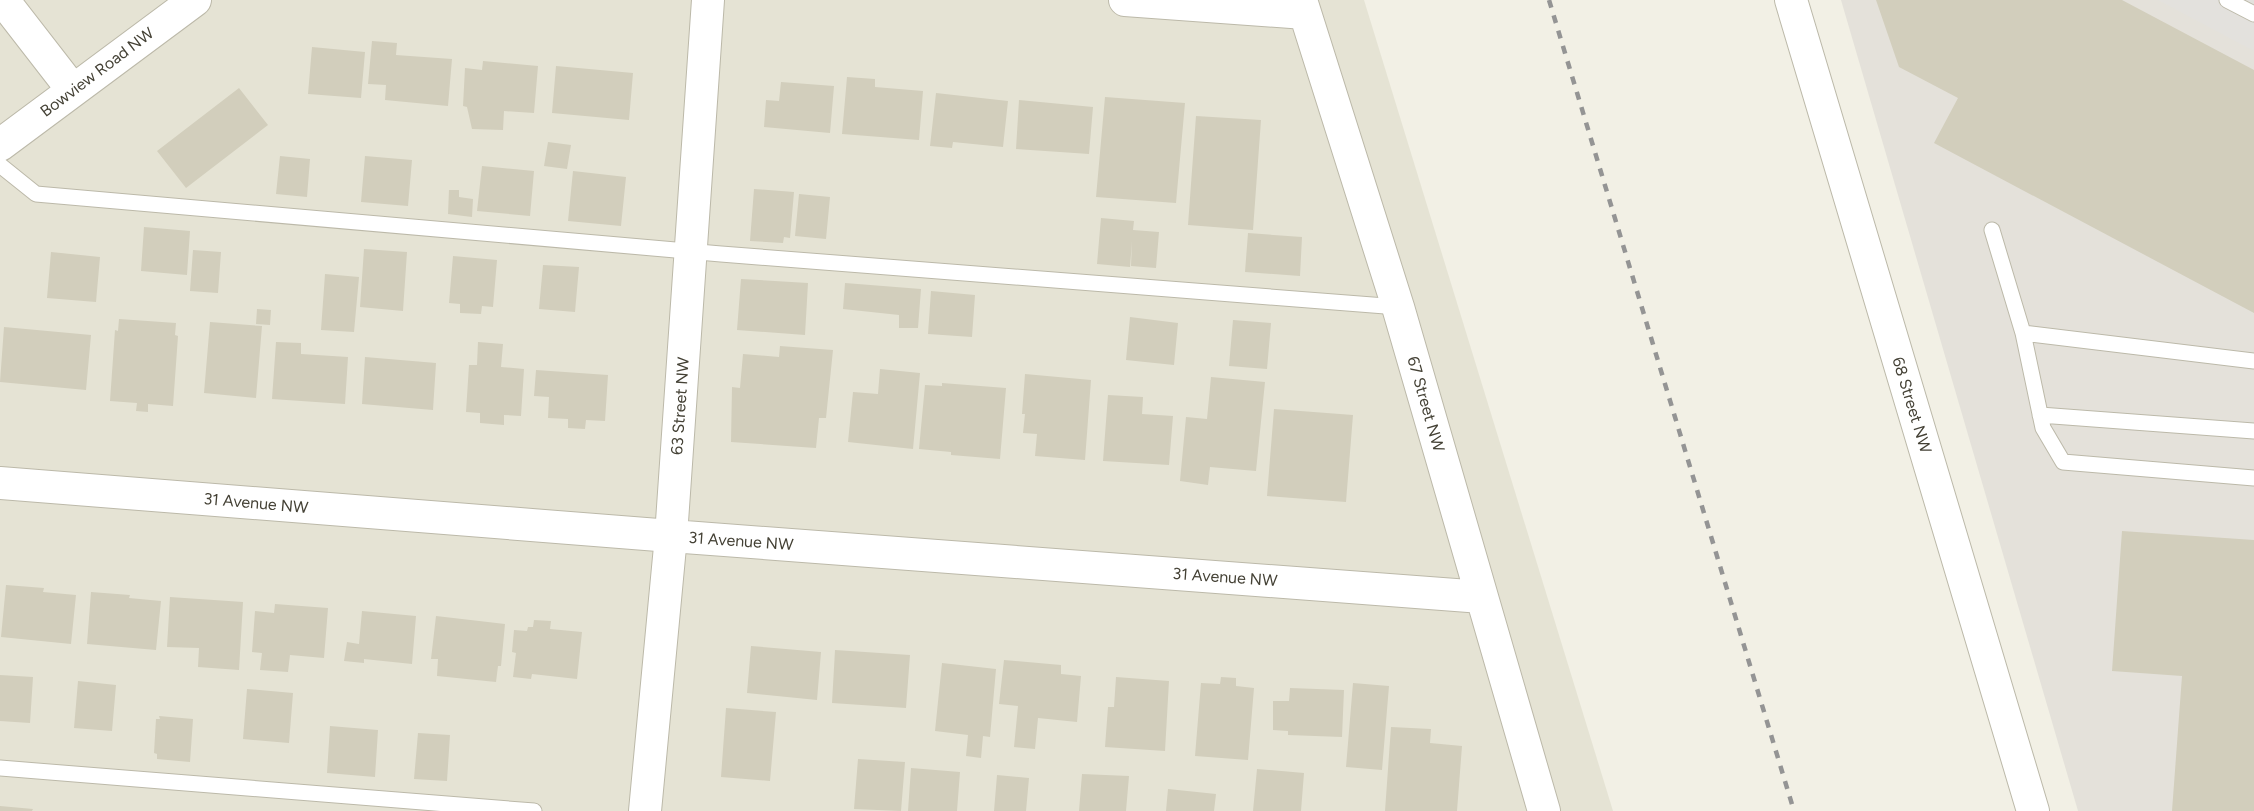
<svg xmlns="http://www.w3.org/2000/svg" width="2254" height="811" viewBox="0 0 2254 811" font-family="Figtree,sans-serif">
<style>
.residential{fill:#e5e3d4}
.industrial{fill:#e4e1da}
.parking{fill:#e3e1dd}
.building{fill:#d2cebc}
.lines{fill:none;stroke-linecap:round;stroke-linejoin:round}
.service-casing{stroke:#bcb9a9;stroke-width:17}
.minor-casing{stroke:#bcb9a9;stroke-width:34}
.service{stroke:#fff;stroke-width:15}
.minor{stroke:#fff;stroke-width:32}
.rail{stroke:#949494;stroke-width:4.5;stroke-dasharray:8 8;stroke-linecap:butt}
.labels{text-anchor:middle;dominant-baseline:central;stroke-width:4.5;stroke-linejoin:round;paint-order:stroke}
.street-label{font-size:16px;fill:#444135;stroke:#fff}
</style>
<rect width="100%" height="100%" fill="#f2f0e5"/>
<path class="residential" d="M 0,0 L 1364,0 L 1613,811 L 0,811 Z"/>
<path class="industrial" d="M 1841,0 L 2254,0 L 2254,811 L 2078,811 Z"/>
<path class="parking" d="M 2158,0 L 2254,0 L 2254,51 Z"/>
<path class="building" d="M 1876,0 L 2122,0 L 2254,70 L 2254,313 L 1934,143 L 1958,98 L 1899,67 Z
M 372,41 L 397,43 L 396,55 L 452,59 L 448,106 L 385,100 L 386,85 L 368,84 Z
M 312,47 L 365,52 L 361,98 L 308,94 Z
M 483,61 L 538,66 L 534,113 L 504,111 L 503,130 L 472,129 L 467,107 L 463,106 L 465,68 L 482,70 Z
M 556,66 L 633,73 L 629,120 L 552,113 Z
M 847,77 L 875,79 L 875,87 L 923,91 L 919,140 L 842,134 Z
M 781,82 L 834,86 L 830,133 L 764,127 L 766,100 L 779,101 Z
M 239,88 L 268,125 L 186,188 L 157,151 Z
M 936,93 L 1008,101 L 1003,147 L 953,142 L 952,148 L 930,146 Z
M 1105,97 L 1185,103 L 1176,203 L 1096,197 Z
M 1019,100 L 1093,107 L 1089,154 L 1016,149 Z
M 1196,116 L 1261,120 L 1253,230 L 1188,225 Z
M 548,142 L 571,145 L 567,169 L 544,166 Z
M 280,156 L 310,159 L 307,197 L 276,194 Z
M 365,156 L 412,160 L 408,206 L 361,202 Z
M 482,166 L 534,171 L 530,216 L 477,211 Z
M 573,171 L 626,177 L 621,226 L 568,221 Z
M 754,189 L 794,192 L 790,238 L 784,237 L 783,243 L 750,241 Z
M 449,190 L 459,190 L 459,197 L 473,199 L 472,217 L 448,214 Z
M 799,194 L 830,197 L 826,239 L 795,236 Z
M 1101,218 L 1134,221 L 1133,230 L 1159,232 L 1156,268 L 1131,266 L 1132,241 L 1130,267 L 1097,264 Z
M 144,227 L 190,231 L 187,275 L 141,271 Z
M 1248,233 L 1302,237 L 1300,276 L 1245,272 Z
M 364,249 L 407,252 L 403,311 L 360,307 Z
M 193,250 L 221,252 L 218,293 L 190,291 Z
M 51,252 L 100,257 L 96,302 L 47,298 Z
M 453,256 L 497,260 L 493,307 L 482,306 L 481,314 L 460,313 L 460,304 L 449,303 Z
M 543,265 L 579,267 L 575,312 L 539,309 Z
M 325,274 L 359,277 L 354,332 L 321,330 Z
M 741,279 L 808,283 L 805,335 L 737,330 Z
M 845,283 L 921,289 L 918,328 L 899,328 L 899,315 L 843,309 Z
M 931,291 L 975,295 L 972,337 L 928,334 Z
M 257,309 L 271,310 L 270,325 L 256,324 Z
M 1130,317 L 1178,323 L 1174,365 L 1126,360 Z
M 119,319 L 176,323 L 175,335 L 178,336 L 173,406 L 148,404 L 148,412 L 136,411 L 137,403 L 110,401 L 115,330 L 118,331 Z
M 1233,320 L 1271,323 L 1267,369 L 1229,366 Z
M 210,322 L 262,326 L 256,398 L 204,393 Z
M 4,327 L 91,335 L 86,390 L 0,382 Z
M 276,342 L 301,343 L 301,354 L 348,357 L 345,404 L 272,399 Z
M 478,342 L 503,344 L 501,367 L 524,369 L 521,416 L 504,415 L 504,425 L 480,423 L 480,413 L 466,412 L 469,365 L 477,365 Z
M 780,346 L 833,350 L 826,418 L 819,418 L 816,448 L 731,442 L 732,387 L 740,388 L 743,354 L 779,357 Z
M 365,357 L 436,363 L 433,410 L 362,404 Z
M 880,369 L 920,373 L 913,449 L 848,442 L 853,392 L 878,394 Z
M 536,370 L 608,375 L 605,421 L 586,420 L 585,429 L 568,428 L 568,419 L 548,418 L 549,397 L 534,396 Z
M 1025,374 L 1091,380 L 1085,460 L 1035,456 L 1037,434 L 1023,433 L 1025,414 L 1022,414 Z
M 1211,377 L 1265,382 L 1256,471 L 1210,467 L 1208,485 L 1180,481 L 1186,417 L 1207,419 Z
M 942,383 L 1006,388 L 1000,459 L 951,455 L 951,452 L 919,449 L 925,385 L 942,386 Z
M 1108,395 L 1143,397 L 1142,414 L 1173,416 L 1169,465 L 1103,461 Z
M 1274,409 L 1353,415 L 1346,502 L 1267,496 Z
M 2122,531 L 2254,540 L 2254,811 L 2172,811 L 2182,676 L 2112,671 Z
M 6,585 L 44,588 L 43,592 L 76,595 L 71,644 L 1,637 Z
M 91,592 L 130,595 L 129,598 L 161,601 L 156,650 L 87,644 Z
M 170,597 L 243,602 L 239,670 L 198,667 L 199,648 L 167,647 Z
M 275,604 L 328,608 L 324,658 L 290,655 L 288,672 L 260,670 L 262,653 L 252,652 L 255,611 L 274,613 Z
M 362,611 L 416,616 L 412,664 L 364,659 L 364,663 L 344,661 L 347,642 L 359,644 Z
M 436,616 L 505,624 L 501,666 L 498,666 L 496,682 L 437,676 L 438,659 L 431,659 Z
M 534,620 L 551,621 L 550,629 L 582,632 L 577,679 L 532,674 L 531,679 L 513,677 L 516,653 L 512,652 L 514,630 L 527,631 L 528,627 L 533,627 Z
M 751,646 L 821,652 L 817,700 L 747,693 Z
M 835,650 L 910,655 L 906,708 L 832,703 Z
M 1004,660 L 1061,665 L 1061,674 L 1081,676 L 1077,722 L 1038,718 L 1035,749 L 1014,747 L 1018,706 L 999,704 Z
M 942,663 L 996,669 L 990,737 L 983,736 L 981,758 L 966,756 L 968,735 L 935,731 Z
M 0,675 L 33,677 L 30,723 L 0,721 Z
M 1116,677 L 1169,681 L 1165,751 L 1105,747 L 1108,707 L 1114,707 Z
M 1221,677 L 1236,678 L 1236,686 L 1254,688 L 1248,760 L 1195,756 L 1201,683 L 1220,684 Z
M 78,681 L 116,685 L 112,731 L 74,728 Z
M 1353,683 L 1389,686 L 1382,770 L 1346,767 Z
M 1290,688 L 1344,690 L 1342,737 L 1288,735 L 1288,731 L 1273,730 L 1273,701 L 1289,701 Z
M 247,689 L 293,693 L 289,743 L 243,739 Z
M 726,708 L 776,712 L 770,781 L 721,777 Z
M 159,716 L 193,719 L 190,762 L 157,759 L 157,754 L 154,753 L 156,719 L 160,719 Z
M 330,726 L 378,730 L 375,777 L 327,773 Z
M 1391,727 L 1431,729 L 1430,743 L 1462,746 L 1457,811 L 1385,811 Z
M 418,733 L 450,735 L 447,781 L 414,779 Z
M 858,759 L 905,762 L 901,811 L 854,809 Z
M 911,768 L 960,772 L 957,811 L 908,811 Z
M 1257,769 L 1304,773 L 1301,811 L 1253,811 Z
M 1082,774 L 1129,776 L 1126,811 L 1079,811 Z
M 997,775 L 1029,778 L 1026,811 L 994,811 Z
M 1168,789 L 1216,794 L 1214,811 L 1166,811 Z
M 0,806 L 33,809 L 32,811 L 0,811 Z"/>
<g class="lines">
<g class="service-casing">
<path id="service" d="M 2227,0 L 2254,14
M 0,165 L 36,194 L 721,254 L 1398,307
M 1992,230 L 2023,333
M 2254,361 L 2023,333 L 2043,428 L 2063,462 L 2254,478
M 2040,415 L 2254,431
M 0,768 L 534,811"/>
</g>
<g class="minor-casing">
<path id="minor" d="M 3,0 L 72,89
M 1125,0 L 1305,13
M 1301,0 L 1398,307 L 1544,811
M 1791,0 L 2033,811
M 0,145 L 195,0
M 0,483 L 671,536 L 1482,597
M 645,811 L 671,536 L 708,0"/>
</g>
<use href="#service" class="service"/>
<use href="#minor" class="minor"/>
<path class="rail" d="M 1549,0 L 1794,811"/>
</g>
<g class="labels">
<g class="street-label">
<text transform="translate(97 72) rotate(-37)">Bowview Road NW</text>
<text transform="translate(1426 404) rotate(74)">67 Street NW</text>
<text transform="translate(1912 405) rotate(73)">68 Street NW</text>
<text transform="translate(680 406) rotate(-86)">63 Street NW</text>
<text transform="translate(256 503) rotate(5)">31 Avenue NW</text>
<text transform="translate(741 541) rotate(4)">31 Avenue NW</text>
<text transform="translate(1225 577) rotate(4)">31 Avenue NW</text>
</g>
</g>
</svg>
